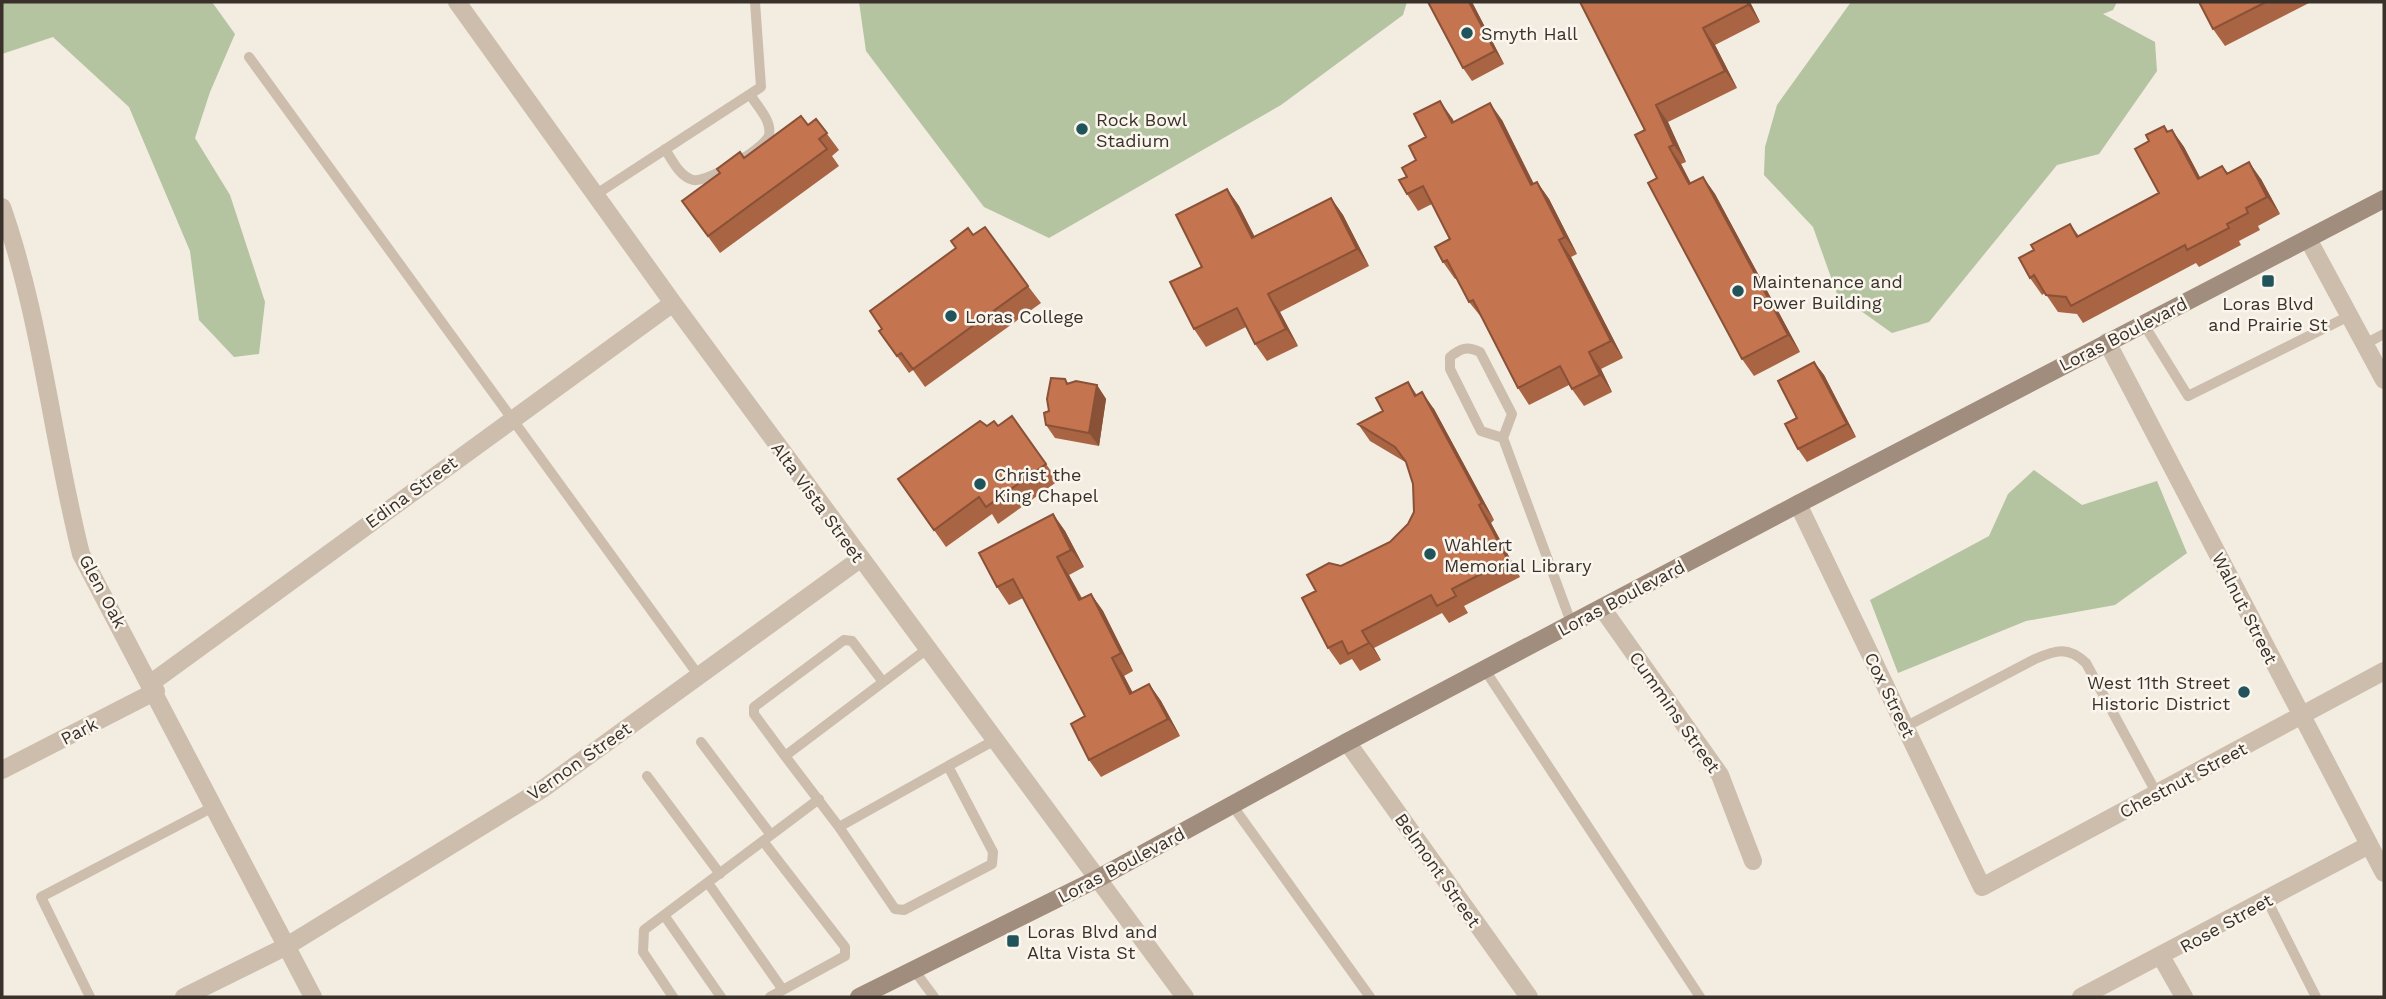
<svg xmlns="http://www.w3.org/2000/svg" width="2386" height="999" viewBox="0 0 2386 999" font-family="'Work Sans',sans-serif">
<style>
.green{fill:#b4c3a0}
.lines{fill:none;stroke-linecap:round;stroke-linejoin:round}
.service{stroke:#ccbdac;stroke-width:10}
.minor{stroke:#ccbdac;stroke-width:18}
.secondary{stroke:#a08d7d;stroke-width:18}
.wall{fill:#a96443}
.shaded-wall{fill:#895137}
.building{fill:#c4744e;stroke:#895137;stroke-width:2}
.poi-dot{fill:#21535b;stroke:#faf6ee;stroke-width:2.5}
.labels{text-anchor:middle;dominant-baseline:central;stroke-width:5;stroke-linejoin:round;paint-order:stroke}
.poi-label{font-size:18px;fill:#3a312b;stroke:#faf6ee;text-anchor:start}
.street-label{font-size:18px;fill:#3a312b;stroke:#faf6ee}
</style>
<rect width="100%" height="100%" fill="#f3ece1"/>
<path class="green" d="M 2,2 L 212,2 L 235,34 L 210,92 L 195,138 L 230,195 L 265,302 L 259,354 L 234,357 L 199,320 L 190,251 L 129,107 L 53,37 L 2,54 Z
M 859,2 L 1407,2 L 1403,15 L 1281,105 L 1049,238 L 984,207 L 866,51 Z
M 1851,2 L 2117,2 L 2113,10 L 2103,14 L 2155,42 L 2157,71 L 2099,154 L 2057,165 L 1929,322 L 1892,333 L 1837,294 L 1813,227 L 1764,175 L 1765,147 L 1777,105 Z
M 2034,470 L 2082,505 L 2157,481 L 2187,553 L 2115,605 L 2026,621 L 1898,673 L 1870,600 L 1989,536 L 2008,494 Z"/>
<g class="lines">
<path class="service" d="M 249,57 L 699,676
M 665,149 C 672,160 680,177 693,180 C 707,183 766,148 769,135 C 772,121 758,107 751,96
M 595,195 L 761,87 L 755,2
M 2143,323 L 2188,396 L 2349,316
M 2365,344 L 2384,334
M 1503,438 L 1512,414 L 1480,352 C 1467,346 1461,348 1450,357 L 1450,369 L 1481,431 L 1503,438 L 1572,625
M 1485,670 L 1700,997
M 883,682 L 852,641 L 844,640 L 754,707 L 754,714 L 785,756 L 927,649
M 1905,727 L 2035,659 C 2056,650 2068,646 2086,663 L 2157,794
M 701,742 L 771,835
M 785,756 L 839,827 L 895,909 L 904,910 L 992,864 L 993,852 L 948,766 L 839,827
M 948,766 L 995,740
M 647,776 L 720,874
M 1232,805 L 1370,997
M 763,841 L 845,947 L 845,956 L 770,997
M 708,883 L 783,990
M 2267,900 L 2316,997
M 664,915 L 721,997
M 914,970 L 934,997
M 90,997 L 41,897 L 215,806
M 673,997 L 643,952 L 644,930 L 819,799"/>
<path class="minor" d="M 457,2 L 673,303 L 1185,997
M 2,207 C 41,318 52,439 81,554 L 313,997
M 2308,239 L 2384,380
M 2107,342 L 2384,873
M 1798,504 L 1982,887 L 2384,671
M 1602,608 L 1720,775 L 1753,861
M 151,683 L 673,303
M 1347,742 L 1529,997
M 2,770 L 156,691
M 2162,958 L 2184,997
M 184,997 L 287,946 L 544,788 L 860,559
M 2081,997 L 2369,845"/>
<path class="secondary" d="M 859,997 L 1097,879 L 1347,742 L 1798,504 L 2384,199"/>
</g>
<path class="wall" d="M 1428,2 L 1472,2 L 1504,64 L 1472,81 L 1463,68 Z
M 1580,2 L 1750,2 L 1760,22 L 1715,45 L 1737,88 L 1668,122 L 1686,162 L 1681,164 L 1691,183 L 1703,177 L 1715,194 L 1800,352 L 1754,376 L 1742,359 L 1657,178 L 1645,130 Z
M 2199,2 L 2311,2 L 2225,46 L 2213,29 Z
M 1452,118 L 1454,122 L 1502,120 L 1533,184 L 1537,182 L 1549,199 L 1577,254 L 1571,257 L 1623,358 L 1601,369 L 1612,392 L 1584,406 L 1569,385 L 1529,405 L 1518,388 L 1482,318 L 1469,302 L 1457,278 L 1455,279 L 1443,262 L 1450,239 L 1432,204 L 1418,211 L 1407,194 L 1407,177 L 1416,160 L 1426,137 Z
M 816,119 L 839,150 L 832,156 L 839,166 L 720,253 L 682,201 L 720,173 L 744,158 L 808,125 Z
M 2164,126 L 2168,131 L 2172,130 L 2184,147 L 2200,178 L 2222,166 L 2228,173 L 2261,179 L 2280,214 L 2258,226 L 2260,230 L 2239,241 L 2241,245 L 2199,267 L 2196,263 L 2083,323 L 2077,314 L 2058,312 L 2045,293 L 2042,295 L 2030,278 L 2034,250 L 2070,224 L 2079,236 L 2159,193 L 2149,141 Z
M 1227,189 L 1239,206 L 1255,237 L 1331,198 L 1343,215 L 1369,266 L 1280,312 L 1298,346 L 1267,361 L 1255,344 L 1246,327 L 1206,347 L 1194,329 L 1202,267 Z
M 973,235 L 1028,286 L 1041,303 L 925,387 L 913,370 L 909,373 L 879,331 Z
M 1814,362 L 1824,375 L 1856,437 L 1807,462 L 1798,449 L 1797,418 Z
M 1065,379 L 1068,383 L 1097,385 L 1106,399 L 1099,446 L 1055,438 L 1046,425 L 1049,411 Z
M 1408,382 L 1417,395 L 1434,409 L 1494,520 L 1491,523 L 1520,577 L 1464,606 L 1468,613 L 1449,623 L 1442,613 L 1374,648 L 1381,660 L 1360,671 L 1352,659 L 1340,665 L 1328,648 L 1316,591 L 1341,566 L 1390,542 L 1408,524 L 1414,512 L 1413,484 L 1407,463 L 1370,441 L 1358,424 L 1383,411 Z
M 1012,416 L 1058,481 L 998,524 L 992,514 L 946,547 L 898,479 L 987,426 L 998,426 Z
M 1053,514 L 1065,531 L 1084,567 L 1069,575 L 1082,598 L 1091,594 L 1103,611 L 1133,671 L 1124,676 L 1133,693 L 1149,684 L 1161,701 L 1180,736 L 1101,777 L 1089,760 L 1085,716 L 1023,598 L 1009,605 L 997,587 Z"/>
<path class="shaded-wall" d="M 1469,2 L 1472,2 L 1504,64 L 1495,51 Z
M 1747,2 L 1750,2 L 1760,22 L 1748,5 Z
M 1703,28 L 1715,45 L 1737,88 L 1725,71 Z
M 1440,101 L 1452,118 L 1464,140 L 1452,123 Z
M 1490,103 L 1502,120 L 1543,202 L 1531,185 Z
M 1656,105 L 1668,122 L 1686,162 L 1674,145 Z
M 2172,130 L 2184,147 L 2210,196 L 2198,179 Z
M 1669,147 L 1681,164 L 1700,202 L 1689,184 Z
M 2249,162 L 2261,179 L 2280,214 L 2267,197 Z
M 1703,177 L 1715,194 L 1800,352 L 1788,335 Z
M 1537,182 L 1549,199 L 1577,254 L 1565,237 Z
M 1227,189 L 1239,206 L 1264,256 L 1252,238 Z
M 1331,198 L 1343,215 L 1369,266 L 1357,249 Z
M 1559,240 L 1571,257 L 1623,358 L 1611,341 Z
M 1268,294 L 1280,312 L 1298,346 L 1286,329 Z
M 1589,352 L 1601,369 L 1612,392 L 1600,375 Z
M 1814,362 L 1824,375 L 1856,437 L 1847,424 Z
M 1097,385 L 1106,399 L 1099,446 L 1089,433 Z
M 1422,392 L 1434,409 L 1494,520 L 1482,503 Z
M 1479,505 L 1491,523 L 1520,577 L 1508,560 Z
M 1053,514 L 1065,531 L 1084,567 L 1071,550 Z
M 1057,557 L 1069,575 L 1091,617 L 1079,600 Z
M 1091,594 L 1103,611 L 1133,671 L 1121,653 Z
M 1362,631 L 1374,648 L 1381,660 L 1369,643 Z
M 1112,658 L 1124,676 L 1142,711 L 1130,694 Z
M 1149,684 L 1161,701 L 1180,736 L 1168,719 Z"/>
<path class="building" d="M 1428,2 L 1469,2 L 1495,51 L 1463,68 Z
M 1580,2 L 1747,2 L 1748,5 L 1703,28 L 1725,71 L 1656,105 L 1674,145 L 1669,147 L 1689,184 L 1703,177 L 1788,335 L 1742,359 L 1648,183 L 1657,178 L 1635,135 L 1645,130 Z
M 2199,2 L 2266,2 L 2213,29 Z
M 1440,101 L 1452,123 L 1490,103 L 1531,185 L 1537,182 L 1565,237 L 1559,240 L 1611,341 L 1589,352 L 1600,375 L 1572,389 L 1560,366 L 1518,388 L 1473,300 L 1469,302 L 1447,260 L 1443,262 L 1435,247 L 1450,239 L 1423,186 L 1407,194 L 1399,180 L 1407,177 L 1402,168 L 1416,160 L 1409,146 L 1426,137 L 1414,114 Z
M 801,116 L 808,125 L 816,119 L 827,133 L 819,139 L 827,149 L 708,236 L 682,201 L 720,173 L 717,169 L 740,152 L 744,158 Z
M 2164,126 L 2167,132 L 2172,130 L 2198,179 L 2222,166 L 2227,174 L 2249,162 L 2267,197 L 2246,208 L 2248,213 L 2227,224 L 2229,228 L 2187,250 L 2185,245 L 2071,306 L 2066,297 L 2046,295 L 2034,275 L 2030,278 L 2019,258 L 2034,250 L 2031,245 L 2070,224 L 2077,237 L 2159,193 L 2135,149 L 2149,141 L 2146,135 Z
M 1227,189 L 1252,238 L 1331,198 L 1357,249 L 1268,294 L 1286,329 L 1255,344 L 1237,308 L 1194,329 L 1170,282 L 1202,267 L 1176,215 Z
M 985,227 L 1028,286 L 913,369 L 901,353 L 897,356 L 879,331 L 882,329 L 870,311 L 956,248 L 951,241 L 968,228 L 973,235 Z
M 1814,362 L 1847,424 L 1798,449 L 1785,424 L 1797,418 L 1778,381 Z
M 1051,378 L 1065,379 L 1067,384 L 1076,381 L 1097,385 L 1089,433 L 1046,425 L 1044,413 L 1049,411 L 1047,399 Z
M 1408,382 L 1415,396 L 1422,392 L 1482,503 L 1479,505 L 1508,560 L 1452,589 L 1456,596 L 1437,606 L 1431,595 L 1362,631 L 1369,643 L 1348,654 L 1342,641 L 1328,648 L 1302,598 L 1316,591 L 1307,575 L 1329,563 L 1341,566 L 1390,542 L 1408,524 L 1414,512 L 1413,484 L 1406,462 L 1395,447 L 1358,424 L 1383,411 L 1376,398 Z
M 1012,416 L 1046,464 L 986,507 L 979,497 L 934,530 L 898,479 L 980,421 L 987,426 L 994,421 L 998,426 Z
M 1053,514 L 1071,550 L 1057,557 L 1079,600 L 1091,594 L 1121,653 L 1112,658 L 1130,694 L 1149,684 L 1168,719 L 1089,760 L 1071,724 L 1085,716 L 1013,579 L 997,587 L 979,553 Z"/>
<g class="poi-dot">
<circle cx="1467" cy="33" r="7"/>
<circle cx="1082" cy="129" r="7"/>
<rect x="2261" y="274" width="14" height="14" rx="3.5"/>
<circle cx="1738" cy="291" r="7"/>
<circle cx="951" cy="316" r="7"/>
<circle cx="980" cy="484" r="7"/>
<circle cx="1430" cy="554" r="7"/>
<circle cx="2244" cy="692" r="7"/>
<rect x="1006" y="934" width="14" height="14" rx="3.5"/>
</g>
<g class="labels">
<g class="poi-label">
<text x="1481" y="33">Smyth Hall</text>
<text x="1096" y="119">Rock Bowl<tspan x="1096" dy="21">Stadium</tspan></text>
<text x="1752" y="281">Maintenance and<tspan x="1752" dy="21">Power Building</tspan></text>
<text x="2268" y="303" text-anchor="middle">Loras Blvd<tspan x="2268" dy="21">and Prairie St</tspan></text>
<text x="965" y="316">Loras College</text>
<text x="994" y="474">Christ the<tspan x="994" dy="21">King Chapel</tspan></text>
<text x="1444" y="544">Wahlert<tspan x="1444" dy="21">Memorial Library</tspan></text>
<text x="2230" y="682" text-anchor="end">West 11th Street<tspan x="2230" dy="21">Historic District</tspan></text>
<text x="1027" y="931">Loras Blvd and<tspan x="1027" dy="21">Alta Vista St</tspan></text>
</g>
<g class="street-label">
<text transform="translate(2123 334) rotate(-27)">Loras Boulevard</text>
<text transform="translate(411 492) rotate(-36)">Edina Street</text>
<text transform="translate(818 502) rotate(54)">Alta Vista Street</text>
<text transform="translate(103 591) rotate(62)">Glen Oak</text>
<text transform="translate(1621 598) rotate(-28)">Loras Boulevard</text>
<text transform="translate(2245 608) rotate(63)">Walnut Street</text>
<text transform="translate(1890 695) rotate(64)">Cox Street</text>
<text transform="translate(1675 712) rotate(55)">Cummins Street</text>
<text transform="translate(79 731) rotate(-27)">Park</text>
<text transform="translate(579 761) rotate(-35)">Vernon Street</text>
<text transform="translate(2183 780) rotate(-28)">Chestnut Street</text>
<text transform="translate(1121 865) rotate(-28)">Loras Boulevard</text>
<text transform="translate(1438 870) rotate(55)">Belmont Street</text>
<text transform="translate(2226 923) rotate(-29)">Rose Street</text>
</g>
</g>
<rect width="2386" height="999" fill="none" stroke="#3a312b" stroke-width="7"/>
</svg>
